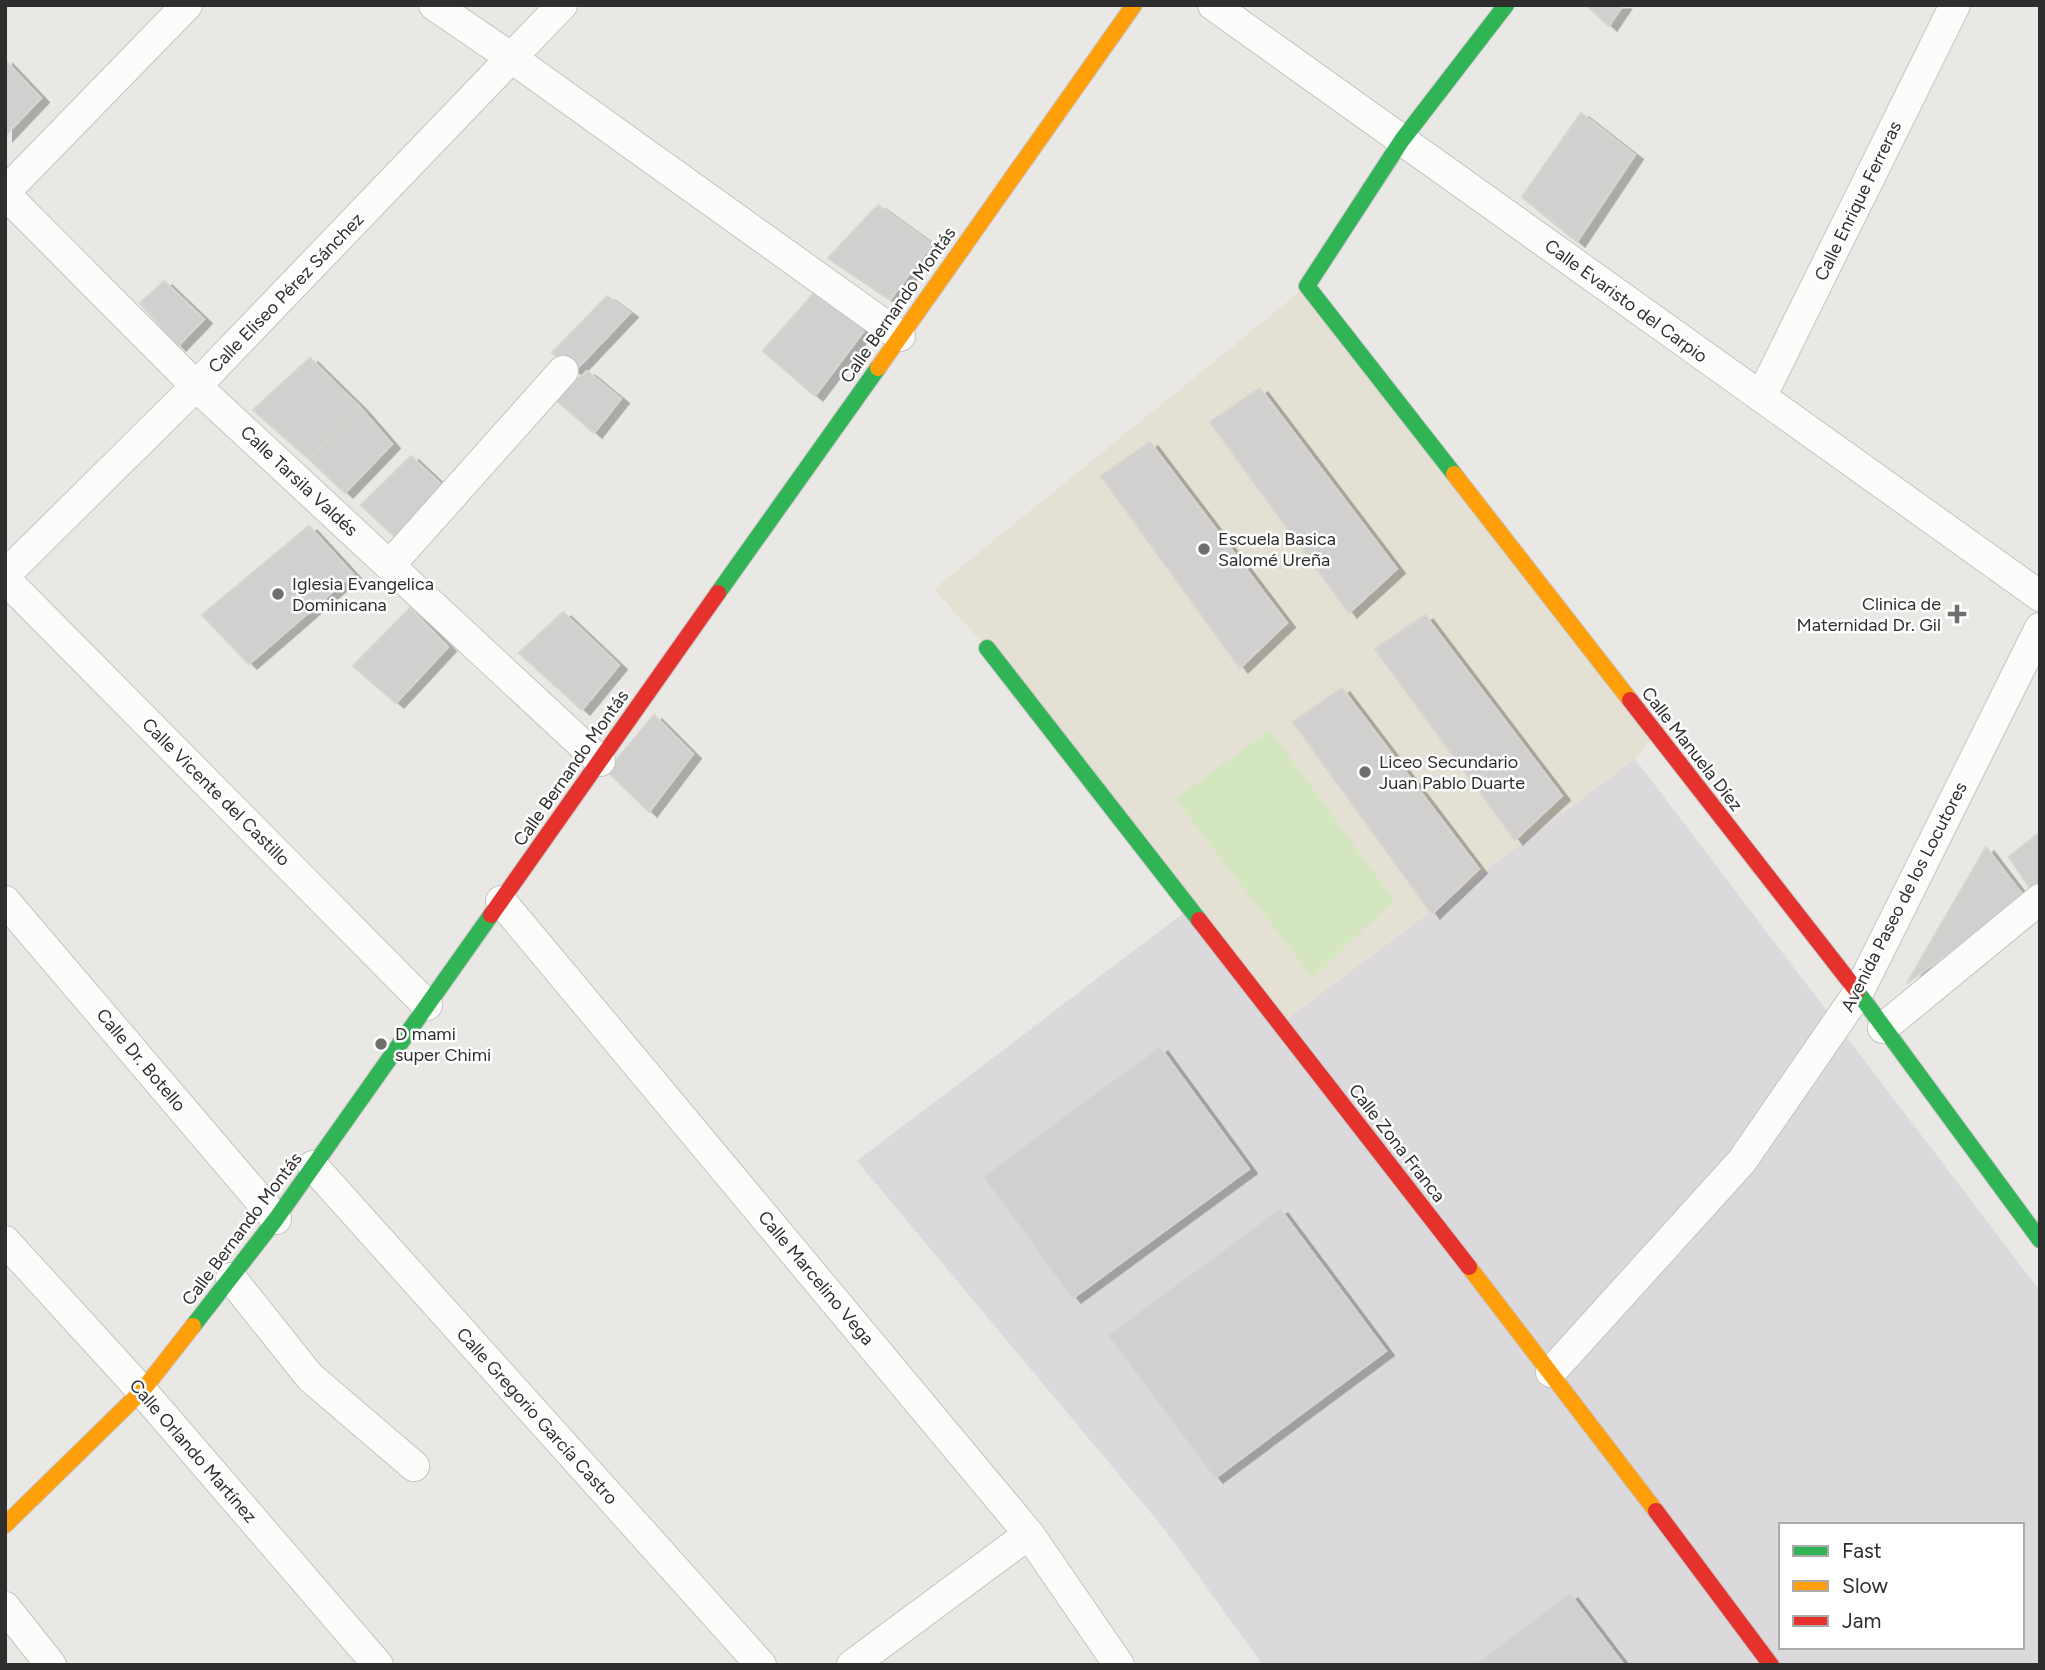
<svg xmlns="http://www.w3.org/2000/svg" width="2045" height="1670" viewBox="0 0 2045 1670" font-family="Figtree,sans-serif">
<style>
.industrial{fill:#dbd9db;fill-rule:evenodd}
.education{fill:#e4e0d4}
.pitch{fill:#d4e6c0}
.building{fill:#d2d0ce;stroke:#d5d4d1;stroke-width:2;filter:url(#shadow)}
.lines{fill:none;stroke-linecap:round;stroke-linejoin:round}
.street-casing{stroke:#c5c4c4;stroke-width:32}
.fast-casing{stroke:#c5c4c4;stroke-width:18}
.slow-casing{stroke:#c5c4c4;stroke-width:18}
.jam-casing{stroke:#c5c4c4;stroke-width:18}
.street{stroke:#fcfcfb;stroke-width:30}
.fast{stroke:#30b455;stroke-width:16}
.slow{stroke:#ff9f0a;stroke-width:16}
.jam{stroke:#e5322d;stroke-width:16}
.poi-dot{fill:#706f6e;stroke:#fff;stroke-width:2.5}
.labels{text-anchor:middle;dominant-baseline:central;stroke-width:5;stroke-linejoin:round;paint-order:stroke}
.street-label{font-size:18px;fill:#2e2e2e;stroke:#fff}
.poi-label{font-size:18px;fill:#2e2e2e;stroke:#fff;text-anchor:start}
</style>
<defs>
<filter id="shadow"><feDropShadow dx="8" dy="4.5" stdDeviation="0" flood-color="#0004"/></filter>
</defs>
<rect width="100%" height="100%" fill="#eae8e5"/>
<path class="industrial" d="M 1635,759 L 2040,1291 L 2040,1665 L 1263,1665 L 1165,1530 L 857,1161 L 1190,908 L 1280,1024 ZM 1781,1525 L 2022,1525 L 2022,1647 L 1781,1647 Z"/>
<path class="education" d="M 1307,286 L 1656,734 L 1635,759 L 1280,1024 L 987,648 L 934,589 Z"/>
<path class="pitch" d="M 1270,730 L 1394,900 L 1313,978 L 1175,799 Z"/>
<path class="building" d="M 1586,5 L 1623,5 L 1609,26 Z
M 5,60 L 41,98 L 5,136 Z
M 1581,113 L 1635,155 L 1577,242 L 1522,197 Z
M 878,205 L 932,244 L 890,300 L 828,258 Z
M 164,281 L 204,319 L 178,346 L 140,303 Z
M 813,294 L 866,328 L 815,396 L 763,351 Z
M 607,296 L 630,313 L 575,371 L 552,353 Z
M 310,358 L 359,406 L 309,459 L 253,410 Z
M 587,371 L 621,399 L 594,433 L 555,399 Z
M 1260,388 L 1397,569 L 1349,613 L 1210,422 Z
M 359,406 L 392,444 L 345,493 L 309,459 Z
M 1150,442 L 1287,623 L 1240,668 L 1101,476 Z
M 411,456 L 445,488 L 395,537 L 361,505 Z
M 309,526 L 353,574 L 249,664 L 202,615 Z
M 410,608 L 448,647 L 396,703 L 353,666 Z
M 563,612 L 619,665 L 582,710 L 519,653 Z
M 1425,615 L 1562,796 L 1515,840 L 1375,649 Z
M 1342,688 L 1479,869 L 1432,914 L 1293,722 Z
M 654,715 L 693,754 L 649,812 L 607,771 Z
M 2040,832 L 2040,885 L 2032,891 L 2009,857 Z
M 1986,847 L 2025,898 L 1907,983 Z
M 1160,1047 L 1249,1169 L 1073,1298 L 984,1177 Z
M 1280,1209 L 1386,1351 L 1215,1478 L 1109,1336 Z
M 1570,1594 L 1624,1665 L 1476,1665 Z"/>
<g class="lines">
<g class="street-casing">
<path id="street" d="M 434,5 L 513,59 L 900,336
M 1213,5 L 2040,596
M 5,192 L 187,5
M 5,194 L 196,386 L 600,761
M 1761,397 L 1955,5
M 390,565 L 563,371
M 5,575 L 196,386 L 562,5
M 5,579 L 427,1005
M 5,901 L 276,1219
M 501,901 L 1029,1534 L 1119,1665
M 1883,1028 L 2040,899
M 313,1166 L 761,1665
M 5,1241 L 142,1391 L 378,1665
M 231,1278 L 310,1377 L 414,1466
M 1551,1372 L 1742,1161 L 1858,993 L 2040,628
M 5,1607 L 51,1665
M 852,1665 L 1029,1534"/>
</g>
<g class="fast-casing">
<path id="fast" d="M 1454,474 L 1307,286 L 1402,140 L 1506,5
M 718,593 L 878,368
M 987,648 L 1199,920
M 1857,991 L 2040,1240
M 193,1326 L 276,1219 L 491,915"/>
</g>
<g class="slow-casing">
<path id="slow" d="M 878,368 L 1134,5
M 1454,474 L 1630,700
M 1469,1267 L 1656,1511
M 5,1525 L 142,1391 L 193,1326"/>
</g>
<g class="jam-casing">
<path id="jam" d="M 1630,700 L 1857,991
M 491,915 L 718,593
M 1199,920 L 1469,1267
M 1656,1511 L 1771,1665"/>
</g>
<use href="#street" class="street"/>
<use href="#fast" class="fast"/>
<use href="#slow" class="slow"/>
<use href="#jam" class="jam"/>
</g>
<g class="poi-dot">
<circle cx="1204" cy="549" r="7"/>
<circle cx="278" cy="594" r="7"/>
<path d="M1953.5 603.5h7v7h7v7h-7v7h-7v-7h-7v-7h7z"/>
<circle cx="1365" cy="772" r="7"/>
<circle cx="381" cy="1044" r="7"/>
</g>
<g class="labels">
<g class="street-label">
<text transform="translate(1858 201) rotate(-64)">Calle Enrique Ferreras</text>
<text transform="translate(286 293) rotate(-46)">Calle Eliseo Pérez Sánchez</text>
<text transform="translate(1626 301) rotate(36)">Calle Evaristo del Carpio</text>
<text transform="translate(898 305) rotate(-55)">Calle Bernando Montás</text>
<text transform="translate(299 481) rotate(43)">Calle Tarsila Valdés</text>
<text transform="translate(1692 749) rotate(52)">Calle Manuela Díez</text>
<text transform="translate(571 768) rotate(-55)">Calle Bernando Montás</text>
<text transform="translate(216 792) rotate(45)">Calle Vicente del Castillo</text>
<text transform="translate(1904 897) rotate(-63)">Avenida Paseo de los Locutores</text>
<text transform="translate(141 1060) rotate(50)">Calle Dr. Botello</text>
<text transform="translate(1397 1143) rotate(52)">Calle Zona Franca</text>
<text transform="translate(242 1229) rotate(-53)">Calle Bernando Montás</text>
<text transform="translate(816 1278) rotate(50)">Calle Marcelino Vega</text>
<text transform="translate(537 1416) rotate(48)">Calle Gregorio García Castro</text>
<text transform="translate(193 1451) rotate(49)">Calle Orlando Martínez</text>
</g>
<g class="poi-label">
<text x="1218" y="539">Escuela Basica<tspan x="1218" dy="21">Salomé Ureña</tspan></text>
<text x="292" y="584">Iglesia Evangelica<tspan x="292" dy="21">Dominicana</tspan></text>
<text x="1941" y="604" text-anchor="end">Clinica de<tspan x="1941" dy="21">Maternidad Dr. Gil</tspan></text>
<text x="1379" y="762">Liceo Secundario<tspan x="1379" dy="21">Juan Pablo Duarte</tspan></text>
<text x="395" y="1034">D mami<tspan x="395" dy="21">super Chimi</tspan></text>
</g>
</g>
<rect width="2045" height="1670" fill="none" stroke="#2e2e2e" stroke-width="14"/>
<rect x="1779" y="1523" width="245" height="126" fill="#ffffff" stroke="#ababab" stroke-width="2"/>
<rect x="1793" y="1546" width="35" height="10" fill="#30b455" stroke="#ababab" stroke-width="2"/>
<text x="1842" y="1558" font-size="21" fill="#2e2e2e">Fast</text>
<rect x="1793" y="1581" width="35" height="10" fill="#ff9f0a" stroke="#ababab" stroke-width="2"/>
<text x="1842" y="1593" font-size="21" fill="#2e2e2e">Slow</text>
<rect x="1793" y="1616" width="35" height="10" fill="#e5322d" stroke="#ababab" stroke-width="2"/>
<text x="1842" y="1628" font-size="21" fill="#2e2e2e">Jam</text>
</svg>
